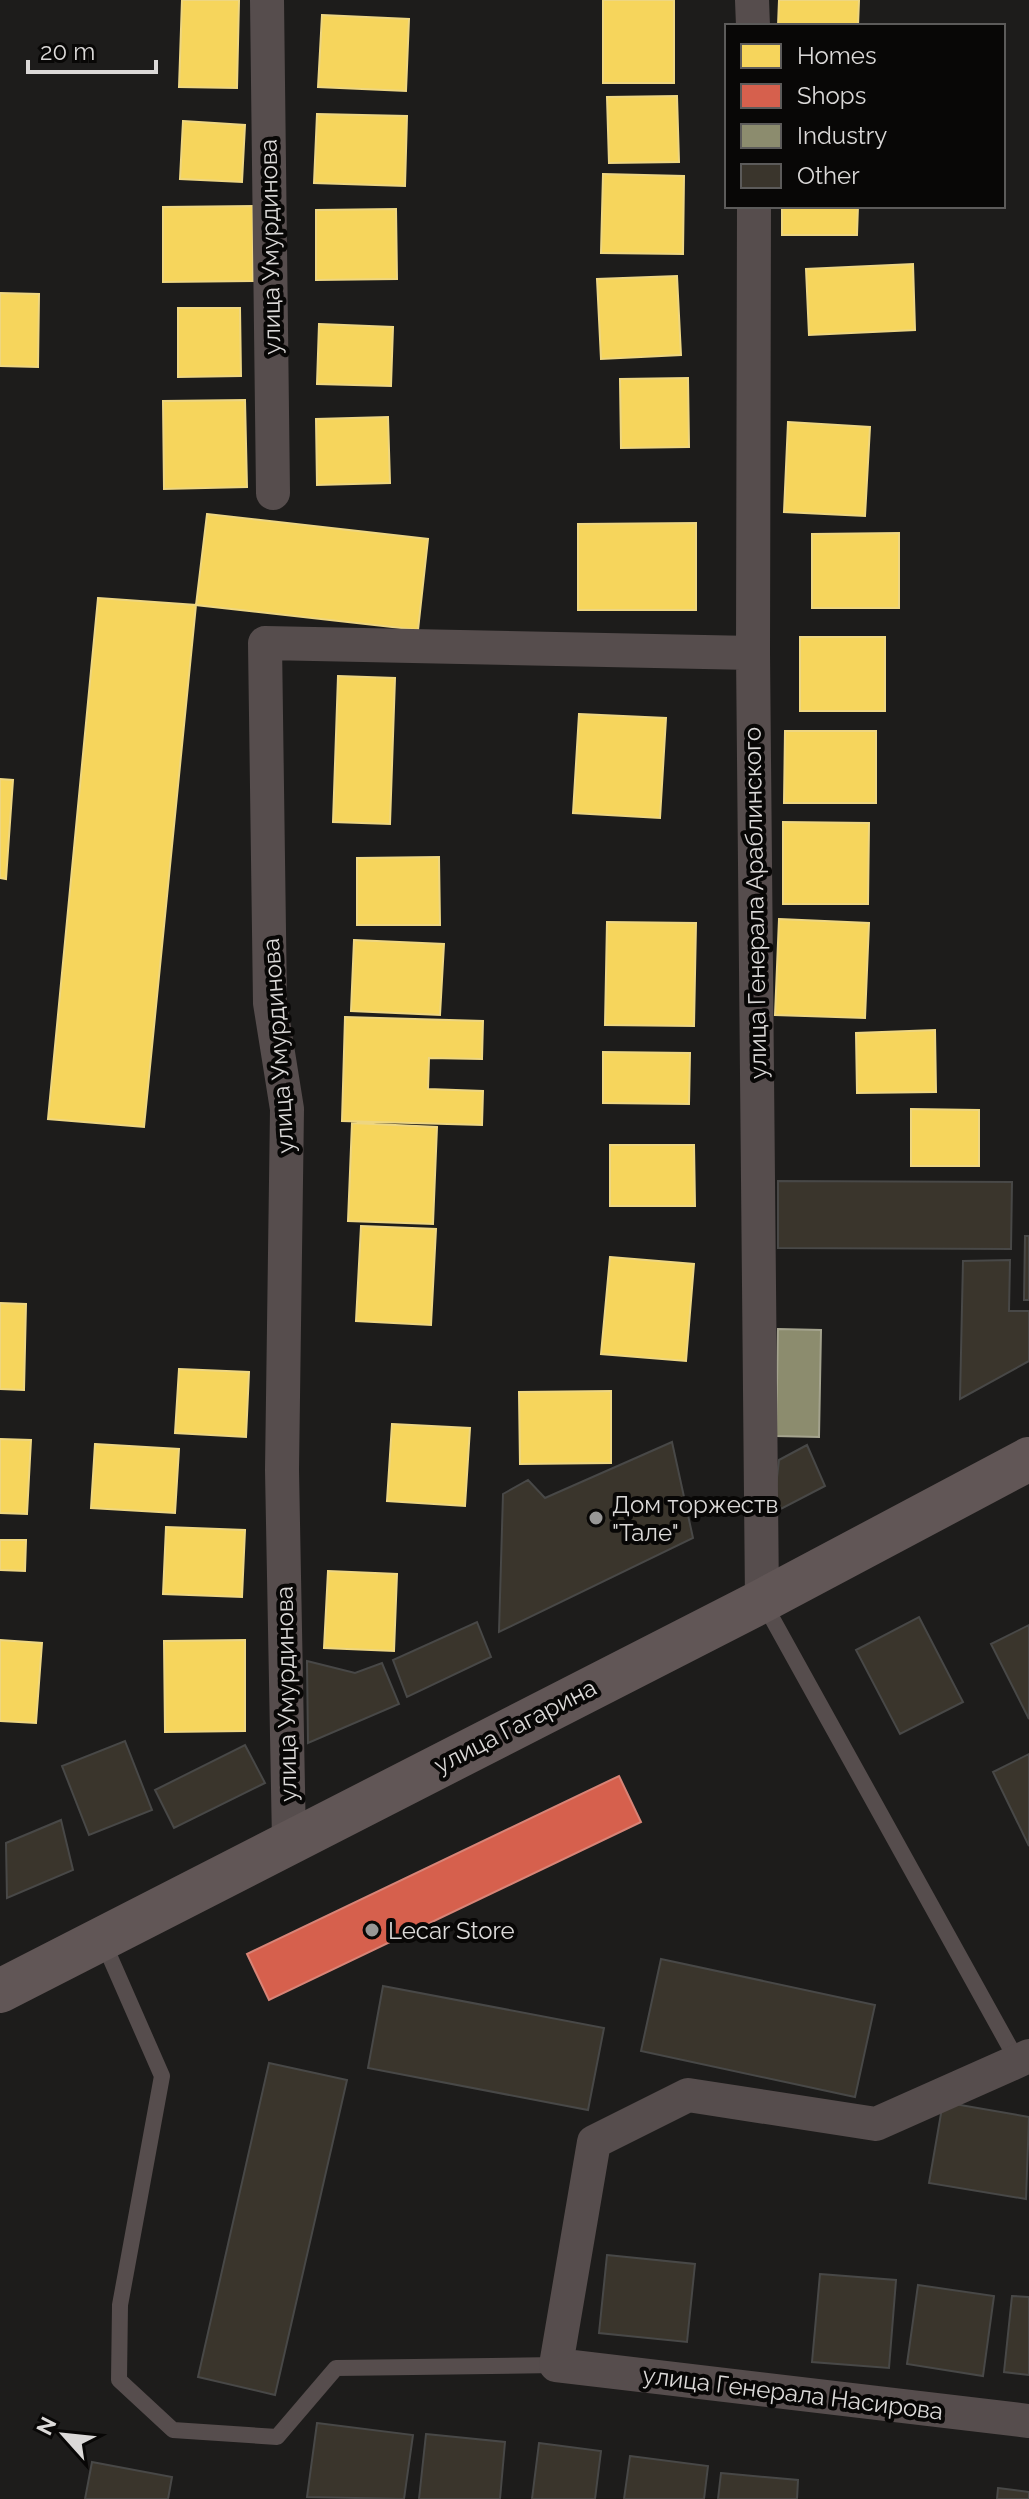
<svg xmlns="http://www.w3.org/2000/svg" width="1029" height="2499" viewBox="0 0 1029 2499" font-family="Raleway,sans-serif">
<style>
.homes{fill:#f6d55c;stroke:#eed681;stroke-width:2}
.shops{fill:#d6604d;stroke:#d88477;stroke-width:2}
.industry{fill:#8c8c6e;stroke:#a4a38e;stroke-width:2}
.building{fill:#3a352c;stroke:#484847;stroke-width:2}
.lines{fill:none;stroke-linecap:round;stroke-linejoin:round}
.service{stroke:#564d4d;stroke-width:16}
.minor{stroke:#564d4d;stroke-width:34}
.primary{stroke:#615656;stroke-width:44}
.poi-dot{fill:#989796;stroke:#080706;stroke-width:3}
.labels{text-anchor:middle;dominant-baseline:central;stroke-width:8;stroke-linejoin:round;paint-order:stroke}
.street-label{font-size:24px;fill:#dbd9d8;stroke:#080706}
.poi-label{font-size:24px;fill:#dbd9d8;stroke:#080706;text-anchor:start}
</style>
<rect width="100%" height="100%" fill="#1d1c1b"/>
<path class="homes" d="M 182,0 L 239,0 L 237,88 L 179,87 Z
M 603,0 L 674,0 L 674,83 L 603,83 Z
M 779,0 L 859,0 L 858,26 L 778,26 Z
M 322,15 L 409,19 L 406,91 L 318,87 Z
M 677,96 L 679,162 L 609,163 L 607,97 Z
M 317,114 L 407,116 L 405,186 L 314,183 Z
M 183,121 L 245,125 L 242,182 L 180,179 Z
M 603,174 L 684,176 L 683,254 L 601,253 Z
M 253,206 L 253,281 L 163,282 L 163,207 Z
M 782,206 L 858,206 L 857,235 L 782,235 Z
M 396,209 L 397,279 L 316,280 L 316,210 Z
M 913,264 L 915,330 L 809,335 L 806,269 Z
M 677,276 L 681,355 L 601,359 L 597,279 Z
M 0,293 L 39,294 L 38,367 L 0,366 Z
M 178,308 L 240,308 L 241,376 L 178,377 Z
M 319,324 L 393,327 L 391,386 L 317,384 Z
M 688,378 L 689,447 L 621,448 L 620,379 Z
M 245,400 L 247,487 L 164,489 L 163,401 Z
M 388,417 L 390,483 L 317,485 L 316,419 Z
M 788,422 L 870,427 L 865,516 L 784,512 Z
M 207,514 L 428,539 L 418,630 L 196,605 Z
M 696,523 L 696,610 L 578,610 L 578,524 Z
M 899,533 L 899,608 L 812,608 L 812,534 Z
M 98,598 L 196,605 L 144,1127 L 48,1119 Z
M 800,637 L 885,637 L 885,711 L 800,711 Z
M 338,676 L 395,678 L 390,824 L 333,822 Z
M 579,714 L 666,718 L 660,818 L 573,813 Z
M 785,731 L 876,731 L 876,803 L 784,803 Z
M 0,779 L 13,780 L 6,879 L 0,878 Z
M 783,822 L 869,823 L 868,904 L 783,904 Z
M 439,857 L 440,925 L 357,925 L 357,858 Z
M 779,919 L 869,923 L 865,1018 L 775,1015 Z
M 607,922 L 696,923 L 694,1026 L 605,1025 Z
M 354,940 L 444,944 L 440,1015 L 351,1011 Z
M 345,1017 L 483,1021 L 482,1059 L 429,1058 L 428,1089 L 483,1091 L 482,1125 L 342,1121 Z
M 935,1030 L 936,1092 L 857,1093 L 856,1033 Z
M 603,1052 L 690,1053 L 689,1104 L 603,1103 Z
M 911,1109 L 979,1110 L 979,1166 L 911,1166 Z
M 352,1123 L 437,1127 L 433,1224 L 348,1221 Z
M 610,1145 L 694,1145 L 695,1206 L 610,1206 Z
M 361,1226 L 436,1229 L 431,1325 L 356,1321 Z
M 610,1257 L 694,1264 L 686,1361 L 601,1354 Z
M 0,1303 L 26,1304 L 24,1390 L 0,1389 Z
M 179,1369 L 249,1372 L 246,1437 L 175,1433 Z
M 611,1391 L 611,1463 L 520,1464 L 519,1392 Z
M 392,1424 L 470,1428 L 465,1506 L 387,1501 Z
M 0,1439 L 31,1440 L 27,1514 L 0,1513 Z
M 95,1444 L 179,1449 L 175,1513 L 91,1508 Z
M 166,1527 L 245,1530 L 242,1597 L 163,1594 Z
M 0,1540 L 26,1540 L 25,1571 L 0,1570 Z
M 328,1571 L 397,1574 L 394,1651 L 324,1648 Z
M 0,1640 L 42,1643 L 36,1723 L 0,1721 Z
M 245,1640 L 245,1731 L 165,1732 L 164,1641 Z"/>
<path class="shops" d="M 619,1776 L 641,1822 L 269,2000 L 247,1954 Z"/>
<path class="industry" d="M 778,1329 L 821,1330 L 819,1437 L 776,1436 Z"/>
<path class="building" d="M 778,1181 L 1012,1182 L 1011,1249 L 778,1248 Z
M 1025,1236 L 1029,1236 L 1029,1300 L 1024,1300 Z
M 1010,1260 L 1009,1311 L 1029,1311 L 1029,1361 L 960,1399 L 963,1261 Z
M 672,1442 L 693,1538 L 499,1632 L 503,1494 L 528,1480 L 545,1498 Z
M 807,1445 L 825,1486 L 773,1513 L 779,1460 Z
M 919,1617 L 963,1702 L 900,1734 L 856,1650 Z
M 477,1622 L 491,1657 L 407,1697 L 393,1660 Z
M 1029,1625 L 1029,1719 L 991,1644 Z
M 307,1661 L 355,1673 L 382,1663 L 399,1704 L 308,1743 Z
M 125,1741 L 152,1810 L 89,1835 L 62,1766 Z
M 245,1745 L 265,1783 L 174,1828 L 155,1790 Z
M 1029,1754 L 1029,1846 L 993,1772 Z
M 61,1820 L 73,1870 L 7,1898 L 6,1843 Z
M 661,1959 L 875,2005 L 855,2097 L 641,2051 Z
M 383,1986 L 604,2028 L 588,2110 L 368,2068 Z
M 269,2063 L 347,2080 L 275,2395 L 198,2377 Z
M 943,2102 L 1029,2117 L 1026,2199 L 929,2183 Z
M 607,2255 L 695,2264 L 687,2342 L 599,2333 Z
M 820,2274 L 896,2280 L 889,2368 L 812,2362 Z
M 918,2285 L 994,2296 L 983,2376 L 907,2364 Z
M 1012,2296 L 1029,2297 L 1029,2375 L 1004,2372 Z
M 317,2423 L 413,2435 L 404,2499 L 307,2497 Z
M 426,2434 L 505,2442 L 500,2499 L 419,2499 Z
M 539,2443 L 601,2451 L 595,2499 L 532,2499 Z
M 630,2456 L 708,2466 L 704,2499 L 624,2499 Z
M 92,2462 L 172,2477 L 168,2499 L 85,2499 Z
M 721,2473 L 798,2480 L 797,2499 L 718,2499 Z
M 998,2488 L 1029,2492 L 1029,2499 L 997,2499 Z"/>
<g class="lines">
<path class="service" d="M 763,1602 L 1018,2062
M 102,1939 L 162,2076 L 120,2305 L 119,2380 L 173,2430 L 277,2437 L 336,2368 L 556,2365"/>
<path class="minor" d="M 267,0 L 273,493
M 752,0 L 753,26
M 754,206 L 753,653 L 762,1601
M 289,1841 L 282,1470 L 287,1109 L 270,1003 L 265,643 L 753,653
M 1029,2056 L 876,2124 L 688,2095 L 594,2142 L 556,2365 L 1029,2421"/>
<path class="primary" d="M 0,1991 L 762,1601 L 1029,1459"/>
</g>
<g class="poi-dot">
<circle cx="596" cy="1518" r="8"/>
<circle cx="372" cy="1930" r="8"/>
</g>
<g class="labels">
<g class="street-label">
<text transform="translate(270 247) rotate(-91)">улица Умурдинова</text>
<text transform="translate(755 903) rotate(-91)">улица Генерала Араблинского</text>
<text transform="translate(278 1046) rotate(-94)">улица Умурдинова</text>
<text transform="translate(286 1694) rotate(-91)">улица Умурдинова</text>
<text transform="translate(515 1726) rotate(-27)">улица Гагарина</text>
<text transform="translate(793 2393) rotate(7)">улица Генерала Насирова</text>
</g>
<g class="poi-label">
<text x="612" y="1504">Дом торжеств<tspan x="612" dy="28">"Тале"</tspan></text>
<text x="388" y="1930">Lecar Store</text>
</g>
</g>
<rect x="725" y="24" width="280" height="184" fill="#080706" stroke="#5c5b5a" stroke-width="2"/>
<rect x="741" y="44" width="40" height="24" fill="#f6d55c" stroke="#5c5b5a" stroke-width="2"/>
<text x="797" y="64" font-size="24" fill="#dbd9d8">Homes</text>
<rect x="741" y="84" width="40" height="24" fill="#d6604d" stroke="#5c5b5a" stroke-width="2"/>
<text x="797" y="104" font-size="24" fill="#dbd9d8">Shops</text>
<rect x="741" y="124" width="40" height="24" fill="#8c8c6e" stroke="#5c5b5a" stroke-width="2"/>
<text x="797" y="144" font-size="24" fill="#dbd9d8">Industry</text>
<rect x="741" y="164" width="40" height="24" fill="#3a352c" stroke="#5c5b5a" stroke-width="2"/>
<text x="797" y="184" font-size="24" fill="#dbd9d8">Other</text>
<g transform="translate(64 2435) rotate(297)" stroke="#080706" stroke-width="6" paint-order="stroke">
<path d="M0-6L14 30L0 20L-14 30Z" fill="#dbd9d8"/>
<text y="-12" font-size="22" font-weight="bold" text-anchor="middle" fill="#dbd9d8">N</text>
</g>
<path d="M28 60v12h128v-12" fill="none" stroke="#dbd9d8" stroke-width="4"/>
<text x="40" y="60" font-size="24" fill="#dbd9d8" stroke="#080706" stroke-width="6" paint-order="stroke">20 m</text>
</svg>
